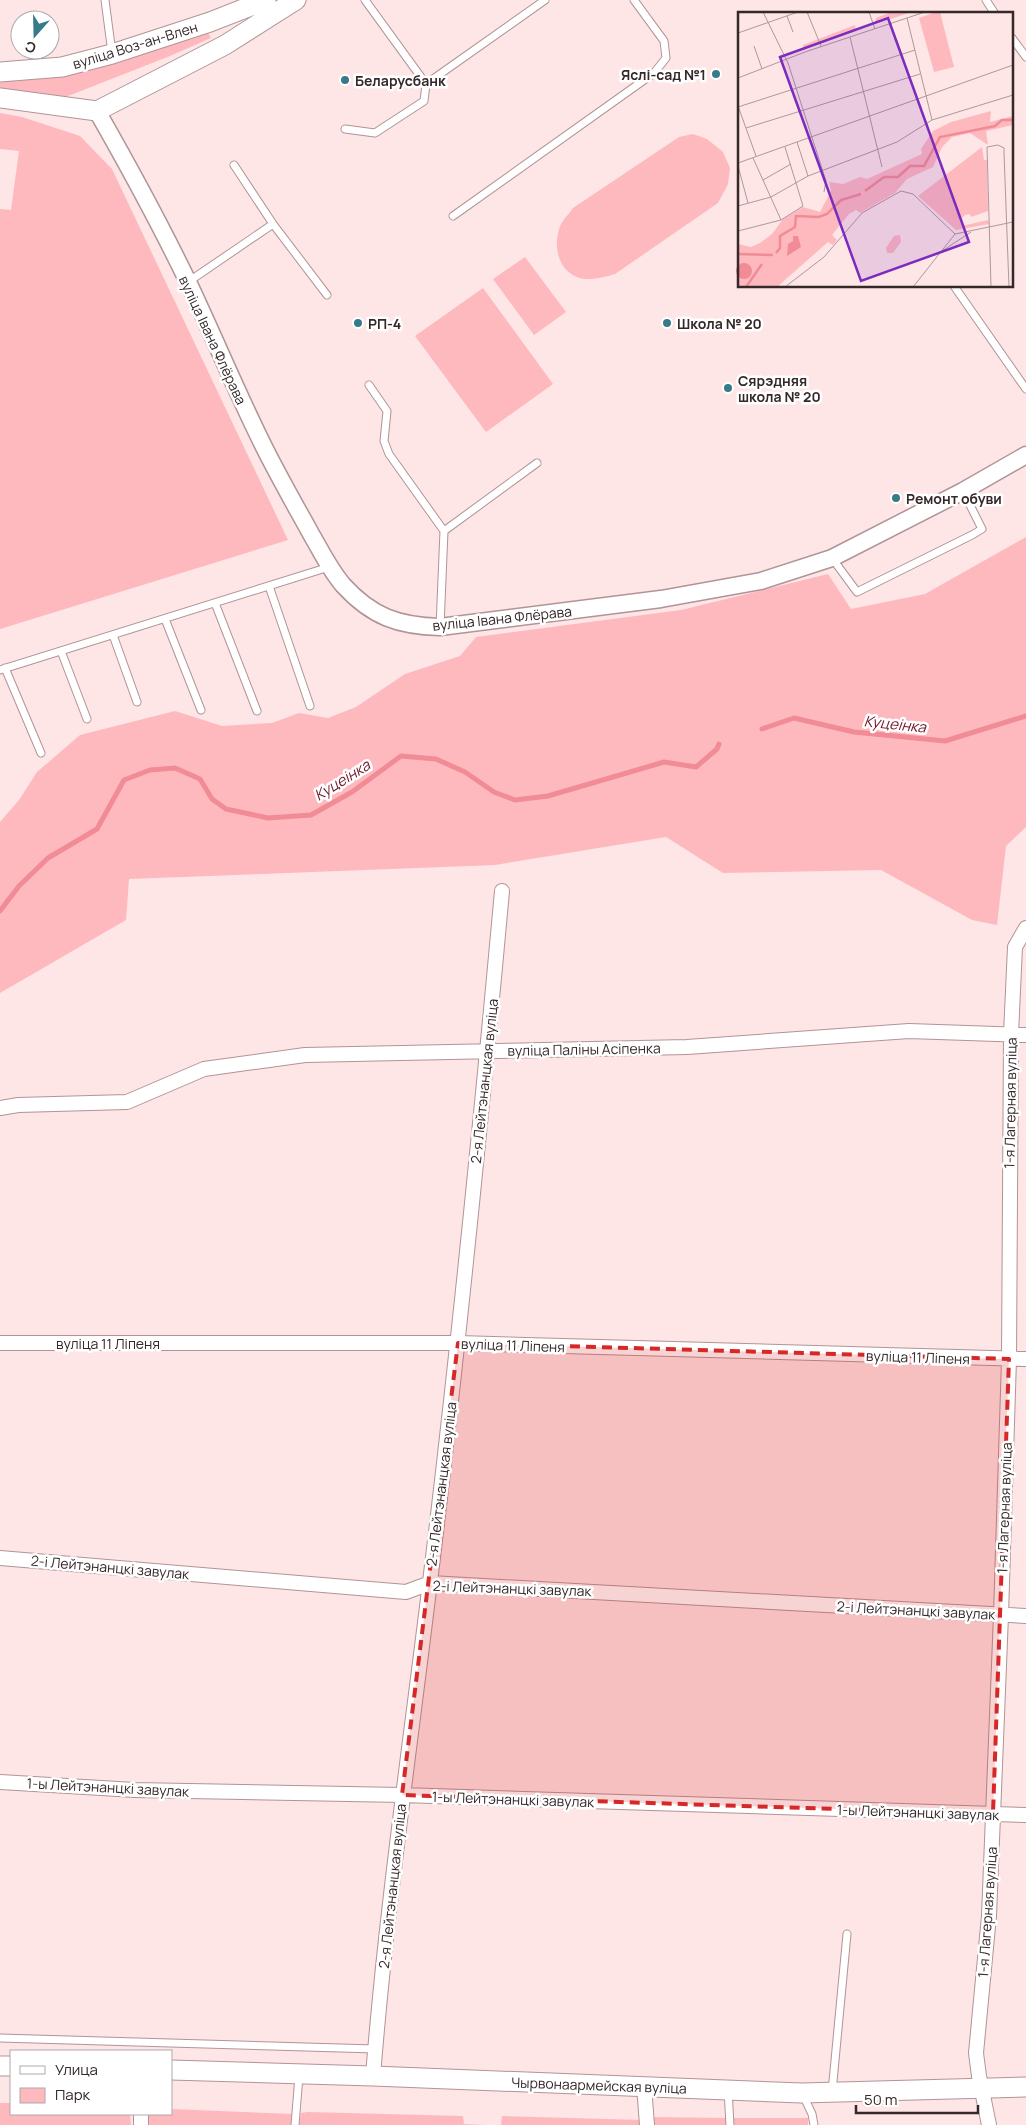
<svg xmlns="http://www.w3.org/2000/svg" width="1026" height="2125" viewBox="0 0 1026 2125" font-family="Manrope,sans-serif">
<style>
.green{fill:#feb9bf}
.lines{fill:none;stroke-linecap:round;stroke-linejoin:round}
.stream{stroke:#f18b96;stroke-width:5}
.service-casing{stroke:#b19496;stroke-width:9}
.minor-casing{stroke:#b19496;stroke-width:16}
.tertiary-casing{stroke:#b19496;stroke-width:19}
.secondary-casing{stroke:#b19496;stroke-width:21}
.service{stroke:#fff;stroke-width:7}
.minor{stroke:#fff;stroke-width:14}
.tertiary{stroke:#fff;stroke-width:16}
.secondary{stroke:#fff;stroke-width:19}
.marked{fill:#d62828;fill-opacity:0.2;stroke:#d62828;stroke-width:4;stroke-dasharray:10 6;stroke-linejoin:round}
.poi-dot{fill:#377a8a;stroke:#fff;stroke-width:2}
.labels{text-anchor:middle;dominant-baseline:central;stroke-width:5;stroke-linejoin:round;paint-order:stroke}
.street-label{font-size:14px;fill:#342829;stroke:#fff}
.poi-label{font-size:14px;font-weight:bold;fill:#342829;stroke:#fff;text-anchor:start}
.water-label{font-size:15px;font-style:italic;fill:#701629;stroke:#fff}
.inset-river{fill:none;stroke:#f18b96;stroke-width:2.5}
.inset-road{fill:none;stroke:#ad999a;stroke-width:1}
.view{fill:#7b2cbf;fill-opacity:0.15;stroke:#7b2cbf;stroke-width:2.5}
.inset-edge{fill:none;stroke:#342829;stroke-width:2.5}
</style>
<rect width="100%" height="100%" fill="#fee5e6"/>
<path class="green" d="M 207,31 L 211,38 L 170,56 L 63,98 L 0,90 L 0,79 Z
M 0,113 L 22,117 L 80,136 L 112,169 L 288,540 L 0,629 L 0,209 L 11,210 L 19,151 L 0,149 Z
M 693,134 L 707,139 L 723,152 L 730,168 L 728,184 L 718,203 L 615,274 C 604,277 589,282 577,277 C 556,269 553,242 561,224 C 564,218 570,213 573,208 L 679,137 Z
M 525,257 L 566,312 L 534,335 L 493,279 Z
M 483,288 L 553,384 L 486,432 L 415,336 Z
M 1026,537 L 1026,827 L 1006,846 L 997,925 L 972,920 L 881,870 L 723,873 L 666,837 L 495,865 L 129,879 L 126,920 L 0,993 L 0,822 L 19,800 L 37,772 L 80,735 L 175,711 L 222,726 L 272,723 L 299,713 L 328,718 L 356,707 L 405,674 L 460,656 L 476,637 L 681,610 L 828,574 L 851,609 L 925,594 Z
M 0,2103 L 11,2103 L 11,2114 L 130,2114 L 131,2125 L 0,2125 Z
M 171,2109 L 292,2114 L 291,2125 L 145,2125 L 148,2114 L 171,2114 Z
M 307,2112 L 463,2116 L 464,2124 L 485,2125 L 299,2125 L 301,2113 Z
M 502,2116 L 643,2120 L 644,2125 L 501,2125 Z
M 649,2117 L 727,2118 L 728,2125 L 649,2125 Z
M 733,2118 L 808,2118 L 808,2125 L 733,2125 Z"/>
<g class="lines">
<path class="stream" d="M 762,729 L 794,718 L 854,732 L 945,741 L 1026,716
M 0,911 L 19,886 L 48,858 L 97,829 L 124,780 L 150,770 L 175,768 L 200,779 L 212,799 L 226,809 L 268,818 L 311,815 L 352,792 L 401,756 L 436,759 L 465,772 L 494,792 L 515,800 L 548,796 L 664,762 L 696,767 L 717,749 L 719,744"/>
<g class="service-casing">
<path id="service" d="M 105,0 L 112,53
M 986,0 L 995,14
M 1012,38 L 1026,57
M 426,84 L 545,0
M 345,129 L 375,133 L 424,101 L 426,84 L 365,0
M 453,216 L 654,73 L 666,58 L 664,41 L 634,0
M 273,224 L 327,295
M 188,282 L 273,224 L 234,165
M 954,286 L 1026,389
M 369,385 L 387,411 L 384,441 L 389,454 L 444,531 L 440,627
M 444,531 L 537,463
M 832,558 L 857,592 L 972,535 L 982,529 L 963,491
M 269,586 L 310,706
M 215,603 L 257,711
M 165,619 L 201,710
M 113,635 L 137,702
M 61,651 L 87,719
M 5,668 L 41,753
M 0,670 L 329,567
M 0,2038 L 375,2049
M 728,2090 L 730,2125
M 832,2092 L 847,1934
M 803,2095 L 812,2114 L 814,2125
M 295,2125 L 299,2076"/>
</g>
<g class="minor-casing">
<path id="minor" d="M 0,1108 L 18,1105 L 127,1102 L 204,1069 L 305,1055 L 687,1047 L 909,1031 L 1026,1035
M 0,1343 L 458,1343 L 1026,1359
M 0,1558 L 406,1592 L 430,1583 L 1026,1616
M 0,1782 L 135,1790 L 402,1795 L 1026,1815
M 373,2076 C 386,1911 410,1747 430,1582 C 458,1352 481,1122 502,891
M 644,2086 L 647,2125
M 141,2125 L 141,2114
M 989,2125 L 979,2076 L 976,2053 L 989,1916 L 1001,1615 L 1009,1359 L 1011,1034 L 1015,947 L 1026,928"/>
</g>
<g class="tertiary-casing">
<path id="tertiary" d="M 97,111 C 129,167 160,224 188,282 C 214,337 237,393 264,447 C 279,477 295,505 311,534 C 321,551 330,570 343,585 C 372,617 399,626 440,627 L 661,599 L 761,581 L 832,558 L 963,491 L 1026,455"/>
</g>
<g class="secondary-casing">
<path id="secondary" d="M 0,72 L 62,67 L 112,54 L 210,22 L 266,0
M 0,98 L 97,111 L 225,45 L 296,0
M 0,2066 L 11,2066
M 171,2070 L 373,2076 L 802,2093 L 1026,2087"/>
</g>
<use href="#service" class="service"/>
<use href="#minor" class="minor"/>
<use href="#tertiary" class="tertiary"/>
<use href="#secondary" class="secondary"/>
</g>
<path class="marked" d="M 458,1343 L 1009,1359 L 993,1814 L 402,1795 Z"/>
<g class="poi-dot">
<circle cx="716" cy="74" r="5"/>
<circle cx="345" cy="80" r="5"/>
<circle cx="358" cy="323" r="5"/>
<circle cx="667" cy="323" r="5"/>
<circle cx="728" cy="388" r="5"/>
<circle cx="896" cy="498" r="5"/>
</g>
<g class="labels">
<g class="street-label">
<text transform="translate(135 45) rotate(-17)">вуліца Воз-ан-Влен</text>
<text transform="translate(213 340) rotate(65)">вуліца Івана Флёрава</text>
<text transform="translate(502 618) rotate(-6)">вуліца Івана Флёрава</text>
<text transform="translate(584 1049) rotate(-1)">вуліца Паліны Асіпенка</text>
<text transform="translate(484 1081) rotate(-84)">2-я Лейтэнанцкая вуліца</text>
<text transform="translate(1010 1103) rotate(-89)">1-я Лагерная вуліца</text>
<text x="108" y="1343">вуліца 11 Ліпеня</text>
<text transform="translate(513 1345) rotate(2)">вуліца 11 Ліпеня</text>
<text transform="translate(918 1357) rotate(2)">вуліца 11 Ліпеня</text>
<text transform="translate(441 1484) rotate(-83)">2-я Лейтэнанцкая вуліца</text>
<text transform="translate(1004 1508) rotate(-88)">1-я Лагерная вуліца</text>
<text transform="translate(110 1567) rotate(5)">2-і Лейтэнанцкі завулак</text>
<text transform="translate(512 1588) rotate(2)">2-і Лейтэнанцкі завулак</text>
<text transform="translate(916 1610) rotate(3)">2-і Лейтэнанцкі завулак</text>
<text transform="translate(108 1787) rotate(3)">1-ы Лейтэнанцкі завулак</text>
<text transform="translate(513 1799) rotate(2)">1-ы Лейтэнанцкі завулак</text>
<text transform="translate(918 1812) rotate(2)">1-ы Лейтэнанцкі завулак</text>
<text transform="translate(392 1886) rotate(-84)">2-я Лейтэнанцкая вуліца</text>
<text transform="translate(987 1912) rotate(-86)">1-я Лагерная вуліца</text>
<text transform="translate(599 2085) rotate(2)">Чырвонаармейская вуліца</text>
</g>
<g class="poi-label">
<text x="706" y="74" text-anchor="end">Яслі-сад №1</text>
<text x="355" y="80">Беларусбанк</text>
<text x="368" y="323">РП-4</text>
<text x="677" y="323">Школа № 20</text>
<text x="738" y="380">Сярэдняя<tspan x="738" dy="16">школа № 20</tspan></text>
<text x="906" y="498">Ремонт обуви</text>
</g>
<g class="water-label">
<text transform="translate(895 724) rotate(6)">Куцеінка</text>
<text transform="translate(342 780) rotate(-32)">Куцеінка</text>
</g>
</g>
<g transform="translate(738 12)">
<rect width="275" height="275" fill="#fee5e6"/>
<path d="M 153,0 L 174,0 L 137,12 L 138,6 ZM 198,0 L 202,0 L 216,55 L 196,60 L 181,6 ZM 117,13 L 118,19 L 65,37 L 65,33 ZM 253,99 L 252,110 L 275,104 L 275,113 L 248,119 L 250,133 L 232,121 L 214,125 L 204,135 L 195,155 L 169,167 L 157,181 L 122,201 L 118,198 L 111,202 L 94,223 L 99,228 L 95,233 L 90,230 L 39,275 L 0,275 L 0,232 L 13,235 L 22,231 L 34,222 L 45,207 L 65,195 L 82,200 L 93,179 L 91,170 L 105,172 L 122,165 L 129,167 L 184,142 L 183,137 L 195,119 L 213,110 ZM 244,135 L 246,148 L 249,148 L 250,199 L 233,205 L 232,202 L 227,203 L 222,208 L 224,214 L 250,208 L 251,212 L 218,218 L 180,184 ZM 162,223 L 163,230 L 155,241 L 149,241 L 148,236 L 156,224 Z" fill="#feb9bf"/>
<path d="M 55,224 L 60,224 L 63,235 L 49,244 L 50,232 L 55,229 ZM-2 259a8 8 0 1 1 16 0a8 8 0 1 1-16 0Z" fill="#f18b96"/>
<path class="inset-river" d="M 127,179 L 146,165 L 160,165 L 172,154 L 186,154 L 202,125 L 257,114 L 264,108 L 275,108M 38,241 L 42,236 L 42,224 L 57,215 L 58,204 L 81,205 L 89,202 L 103,188 L 123,182M 0,242 L 35,243M 8,275 L 24,252"/>
<path class="inset-road" d="M 25,0 L 50,51 L 88,169 L 86,180M 69,0 L 83,34M 131,0 L 137,17M 49,4 L 55,20M 169,6 L 194,108M 0,21 L 60,0M 112,25 L 144,155M 16,34 L 24,57M 0,66 L 67,40 L 187,0M 0,94 L 18,144M 0,95 L 177,38M 8,116 L 182,62M 59,130 L 70,164M 15,146 L 43,208M 0,151 L 275,53M 0,154 L 10,191M 25,168 L 53,152M 0,194 L 33,185 L 70,164 L 159,130 L 194,108 L 275,83M 0,219 L 43,208 L 65,194 L 47,135M 204,239 L 233,220M 47,275 L 86,245 L 124,201 L 163,179 L 175,182 L 217,222M 175,275 L 217,222 L 275,210M 253,275 L 249,135 L 260,133 L 266,136 L 266,141 L 271,275"/>
<path class="view" d="M 150,6 L 231,230 L 123,269 L 42,45 Z"/>
<rect width="275" height="275" class="inset-edge"/>
</g>
<rect x="10" y="2050" width="162" height="65" fill="#ffffff" stroke="#aea9a9"/>
<rect x="20" y="2066" width="25" height="8" fill="#ffffff" stroke="#aea9a9"/>
<text x="55" y="2075" font-size="15" fill="#342829">Улица</text>
<rect x="20" y="2088" width="25" height="15" fill="#feb9bf" stroke="#aea9a9"/>
<text x="55" y="2100" font-size="15" fill="#342829">Парк</text>
<g transform="translate(35 35) rotate(200)"><circle r="24" fill="#ffffff" stroke="#aea9a9"/>
<path d="M0-4L9 19L0 12L-9 19Z" fill="#377a8a"/>
<text y="-8" font-size="14" font-weight="bold" text-anchor="middle" fill="#342829">С</text>
</g>
<path d="M856 2105v8h122v-8" fill="none" stroke="#342829" stroke-width="2.5"/>
<text x="864" y="2105" font-size="15" fill="#342829" stroke="#ffffff" stroke-width="4" paint-order="stroke">50 m</text>
</svg>
